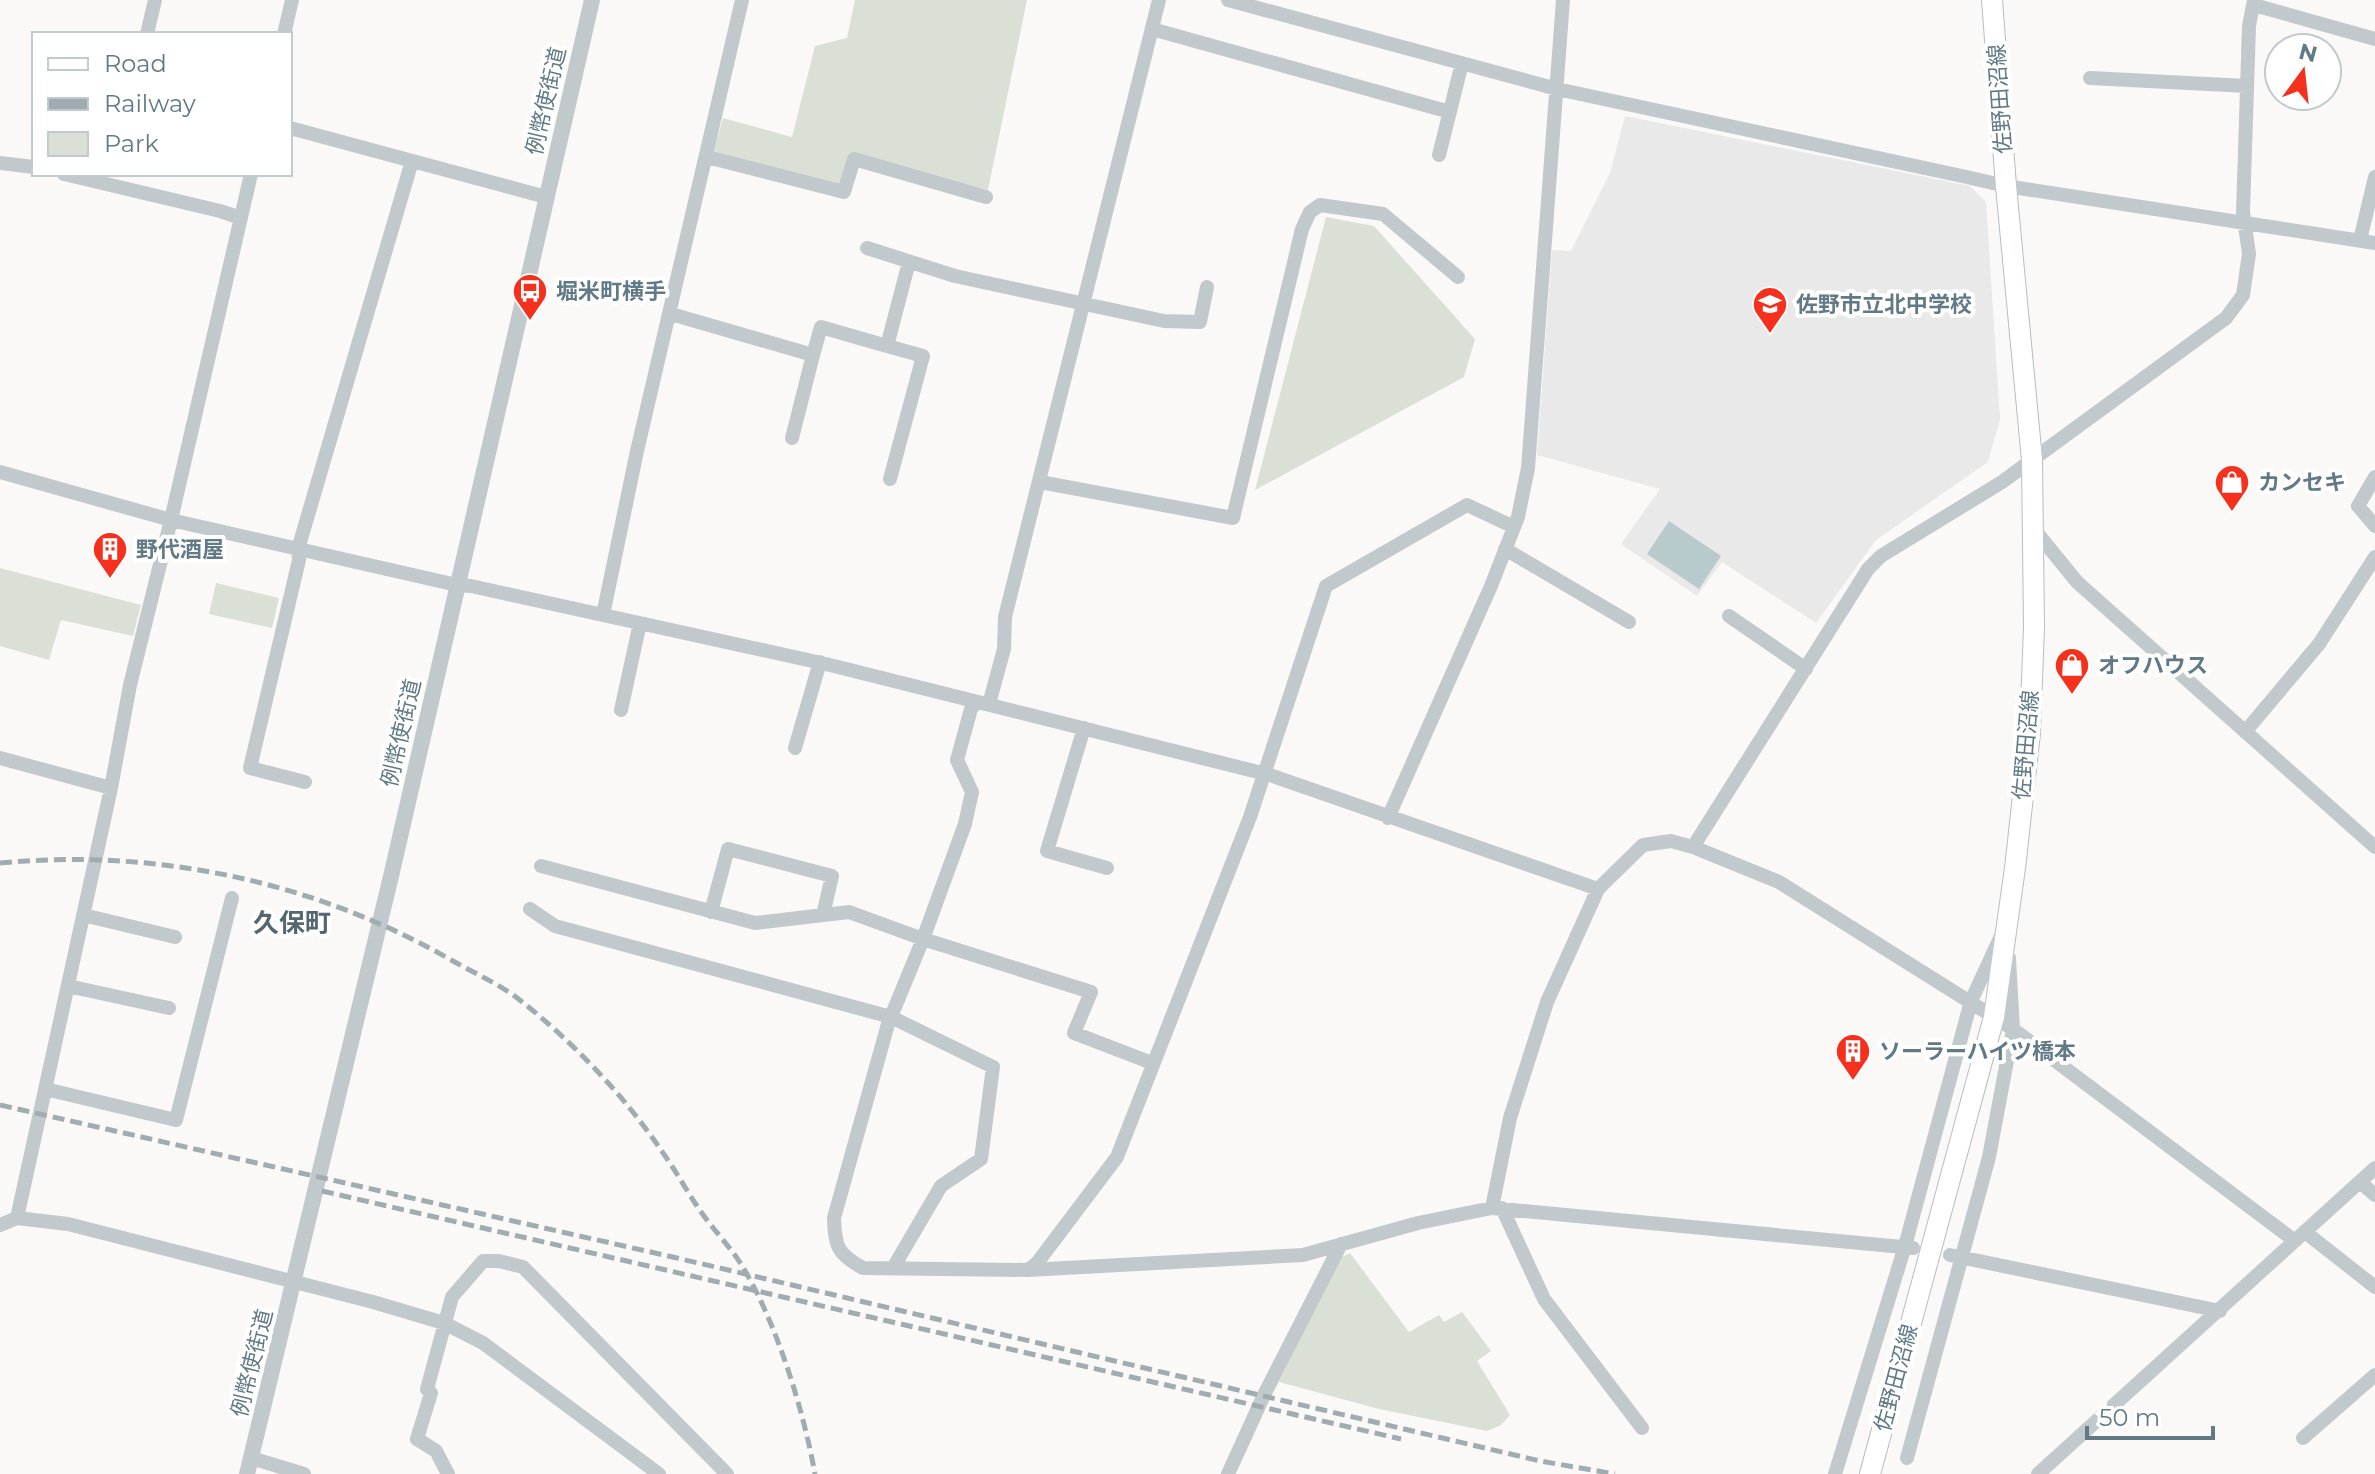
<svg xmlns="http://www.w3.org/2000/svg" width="2375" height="1474" viewBox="0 0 2375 1474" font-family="Montserrat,'Noto Sans JP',sans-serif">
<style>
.built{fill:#e8e9e8}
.green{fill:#dbe0d6}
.water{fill:#b9cacc}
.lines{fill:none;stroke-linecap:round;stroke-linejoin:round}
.primary-casing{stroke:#b6bdc1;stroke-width:22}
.minor{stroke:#c2c9cc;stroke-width:14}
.tertiary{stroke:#c2c9cc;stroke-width:16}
.primary{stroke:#fff;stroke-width:20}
.rail{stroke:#a1acb1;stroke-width:5;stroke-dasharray:12 6;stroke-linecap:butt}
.labels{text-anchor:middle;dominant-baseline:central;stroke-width:8;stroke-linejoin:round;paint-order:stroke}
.street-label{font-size:22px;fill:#627a86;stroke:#fff}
.poi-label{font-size:22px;font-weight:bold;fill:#627a86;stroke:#fff;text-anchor:start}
.quarter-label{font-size:26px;font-weight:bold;fill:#546770;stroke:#fff}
</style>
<rect width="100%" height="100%" fill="#faf9f7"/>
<path class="built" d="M 1625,116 L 1970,186 L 1986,202 L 2000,419 L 1988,462 L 1876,540 L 1816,623 L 1722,562 L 1697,596 L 1621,544 L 1660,489 L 1537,455 L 1552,250 L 1571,251 L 1610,173 Z"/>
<path class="green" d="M 855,0 L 1027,0 L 988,190 L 849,153 L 840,185 L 713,153 L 723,118 L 792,137 L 815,46 L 847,38 Z
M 1326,217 L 1374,226 L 1475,339 L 1464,377 L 1255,490 Z
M 0,568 L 141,605 L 133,636 L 61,620 L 49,660 L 0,646 Z
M 216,583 L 279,598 L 272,628 L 209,614 Z
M 1350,1253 L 1409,1332 L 1439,1315 L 1444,1322 L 1462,1312 L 1491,1351 L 1477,1361 L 1510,1415 L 1501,1425 L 1487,1431 L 1379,1409 L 1279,1382 L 1340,1258 Z"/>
<path class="water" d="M 1669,521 L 1721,556 L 1699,589 L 1647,554 Z"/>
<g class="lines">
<g class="primary-casing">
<path id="primary" d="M 1870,1474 L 1994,1017 L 2015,868 L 2030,733 L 2034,627 L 2032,460 L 2006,186 L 1992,0"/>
</g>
<path class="minor" d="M 1228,0 L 1557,89 L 1962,176 L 2006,186 L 2375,243
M 2254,5 L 2375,39
M 1152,29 L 1450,112
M 147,34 L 155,0
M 284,34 L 292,0
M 2090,78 L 2247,86
M 290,128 L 546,197
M 1439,155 L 1462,63
M 707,157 L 844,192 L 854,159 L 986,197
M 0,163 L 34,167
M 64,174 L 220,211 L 241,218
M 2360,240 L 2375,177
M 867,248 L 955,276 L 1164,321 L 1200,322 L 1207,287
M 671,314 L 813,355 L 821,327 L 887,346 L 909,262
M 887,346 L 923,356 L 890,479
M 792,438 L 813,355
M 0,472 L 171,520 L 457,585 L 471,586 L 826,664 L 1270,775 L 1598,889 L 1643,845 L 1671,841 L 1693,847 L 1779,882 L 2013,1029 L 2295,1241
M 2375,477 L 2358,506 L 2375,526
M 1040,482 L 1233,518 L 1302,229 L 1310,212 L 1320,205 L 1383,214 L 1458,277
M 2033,528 L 2077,582 L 2375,847
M 1505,549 L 1629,622
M 603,615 L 637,451 L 742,0
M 1729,616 L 1806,669
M 976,703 L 971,709 L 957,760 L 972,792 L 965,824 L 923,939 L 888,1024 L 834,1218 C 835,1246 837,1254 863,1268 L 1028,1270 L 1303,1255 L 1418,1223 L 1492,1208 L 1913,1248
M 989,704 L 1004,649 L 1005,617 L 1159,0
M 621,710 L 640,623
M 1084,728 L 1047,851 L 1107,868
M 2245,732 L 2319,644 L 2375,557
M 795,748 L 820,662
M 0,758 L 111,788
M 305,782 L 250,768 L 299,560 L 298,549 L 412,161
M 1388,818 L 1491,586 L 1518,517 L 1528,468 L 1563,0
M 1693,847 L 1868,569 L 1881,556 L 2002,482 L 2032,460 L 2226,318 L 2243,295 L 2249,254 L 2243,212 L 2249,26 L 2254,0
M 541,866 L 755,923 L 849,912 L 923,939 L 1091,992 L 1074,1033 L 1152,1063
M 530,909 L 555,926 L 891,1017 L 993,1067 L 981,1159 L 941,1186 L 893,1268
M 711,912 L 728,849 L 832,876 L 823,915
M 83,915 L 175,937
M 68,986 L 169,1008
M 45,1089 L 176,1120 L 232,898
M 2360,1182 L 2375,1195
M 1492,1208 L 1510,1118 L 1547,1002 L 1598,889
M 1502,1208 L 1544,1299 L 1642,1428
M 17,1218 L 111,788 L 130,685 L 171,520 L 251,174
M 0,1225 L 17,1218 L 68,1224 L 373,1302 L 444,1323 L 483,1343 L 659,1474
M 2305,1232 L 2375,1287
M 1950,1255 L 2220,1311
M 1028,1270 L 1037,1263 L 1117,1157 L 1250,817 L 1326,586 L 1467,505 L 1514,527
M 2303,1438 L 2375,1375
M 251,1458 L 304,1474
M 1907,1458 L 1989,1157 L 2013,1029 L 2009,958
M 448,1474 L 436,1451 L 417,1439 L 431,1393 L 427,1389 L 452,1297 L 483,1261 L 499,1261 L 523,1267 L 727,1474
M 1228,1474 L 1264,1395 L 1341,1244
M 1835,1474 L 1905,1246 L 1971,1001 L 2001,936
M 2038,1474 L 2375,1168"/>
<path class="tertiary" d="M 247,1474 L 392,872 L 592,0"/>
<use href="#primary" class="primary"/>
<path class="rail" d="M 0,863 C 158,848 316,882 453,961 C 474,973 497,983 516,997 C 571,1040 622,1093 661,1150 C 674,1168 685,1188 697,1206 C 710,1226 728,1244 741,1264 C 776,1321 803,1408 815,1474
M 0,1105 L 677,1258 L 1540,1461 L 1615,1474
M 322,1191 L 1401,1439"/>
</g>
<defs>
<g id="bus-pin" transform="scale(1.8)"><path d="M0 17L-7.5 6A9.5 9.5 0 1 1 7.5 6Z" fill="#f5301c" stroke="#fff"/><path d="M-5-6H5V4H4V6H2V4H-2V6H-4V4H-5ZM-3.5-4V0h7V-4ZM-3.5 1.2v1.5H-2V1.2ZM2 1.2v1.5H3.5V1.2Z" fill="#fff"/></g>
<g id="school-pin" transform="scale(1.8)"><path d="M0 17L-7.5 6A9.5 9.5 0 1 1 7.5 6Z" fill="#f5301c" stroke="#fff"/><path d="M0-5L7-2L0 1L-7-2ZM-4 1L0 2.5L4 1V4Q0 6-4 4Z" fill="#fff"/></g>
<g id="shop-pin" transform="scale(1.8)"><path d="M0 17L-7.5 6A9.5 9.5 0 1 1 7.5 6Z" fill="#f5301c" stroke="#fff"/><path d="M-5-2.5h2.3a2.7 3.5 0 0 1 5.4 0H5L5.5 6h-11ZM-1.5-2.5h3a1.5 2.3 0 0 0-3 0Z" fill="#fff"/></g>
<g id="building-pin" transform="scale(1.8)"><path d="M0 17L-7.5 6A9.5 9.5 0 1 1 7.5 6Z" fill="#f5301c" stroke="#fff"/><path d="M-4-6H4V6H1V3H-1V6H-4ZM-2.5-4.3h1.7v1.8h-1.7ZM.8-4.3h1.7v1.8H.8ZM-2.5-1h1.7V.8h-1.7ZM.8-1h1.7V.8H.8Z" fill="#fff"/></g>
</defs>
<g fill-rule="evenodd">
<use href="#bus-pin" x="530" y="291"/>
<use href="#school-pin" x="1770" y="304"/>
<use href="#shop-pin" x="2232" y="482"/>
<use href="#building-pin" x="110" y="549"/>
<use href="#shop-pin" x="2072" y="665"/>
<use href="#building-pin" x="1853" y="1051"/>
</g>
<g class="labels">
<g class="street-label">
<text transform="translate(2000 99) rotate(-94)">佐野田沼線</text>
<text transform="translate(546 101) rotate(-77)">例幣使街道</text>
<text transform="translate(401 733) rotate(-77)">例幣使街道</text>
<text transform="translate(2026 745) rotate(-85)">佐野田沼線</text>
<text transform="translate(252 1363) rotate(-76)">例幣使街道</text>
<text transform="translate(1896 1378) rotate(-75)">佐野田沼線</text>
</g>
<g class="poi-label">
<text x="556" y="291">堀米町横手</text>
<text x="1796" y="304">佐野市立北中学校</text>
<text x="2258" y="482">カンセキ</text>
<text x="136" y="549">野代酒屋</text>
<text x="2098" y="665">オフハウス</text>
<text x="1879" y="1051">ソーラーハイツ橋本</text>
</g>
<g class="quarter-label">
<text x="292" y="923">久保町</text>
</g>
</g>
<rect x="32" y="32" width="260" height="144" fill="#ffffff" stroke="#c0cacf" stroke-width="2"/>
<rect x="48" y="58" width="40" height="12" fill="#ffffff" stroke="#c0cacf" stroke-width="2"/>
<text x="104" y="72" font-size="24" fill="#627a86">Road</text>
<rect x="48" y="98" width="40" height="12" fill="#a1acb1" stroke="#c0cacf" stroke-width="2"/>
<text x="104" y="112" font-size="24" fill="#627a86">Railway</text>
<rect x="48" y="132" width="40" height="24" fill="#dbe0d6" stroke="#c0cacf" stroke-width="2"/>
<text x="104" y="152" font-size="24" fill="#627a86">Park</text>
<g transform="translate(2303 72) rotate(15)"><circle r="38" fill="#ffffff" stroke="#c0cacf" stroke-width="2"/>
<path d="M0-6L14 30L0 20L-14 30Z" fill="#f5301c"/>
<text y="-12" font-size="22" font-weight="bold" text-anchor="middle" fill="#627a86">N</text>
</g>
<path d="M2087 1426v12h126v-12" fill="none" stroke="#627a86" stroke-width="4"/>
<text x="2099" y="1426" font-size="24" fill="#627a86" stroke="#ffffff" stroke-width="6" paint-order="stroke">50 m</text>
</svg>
